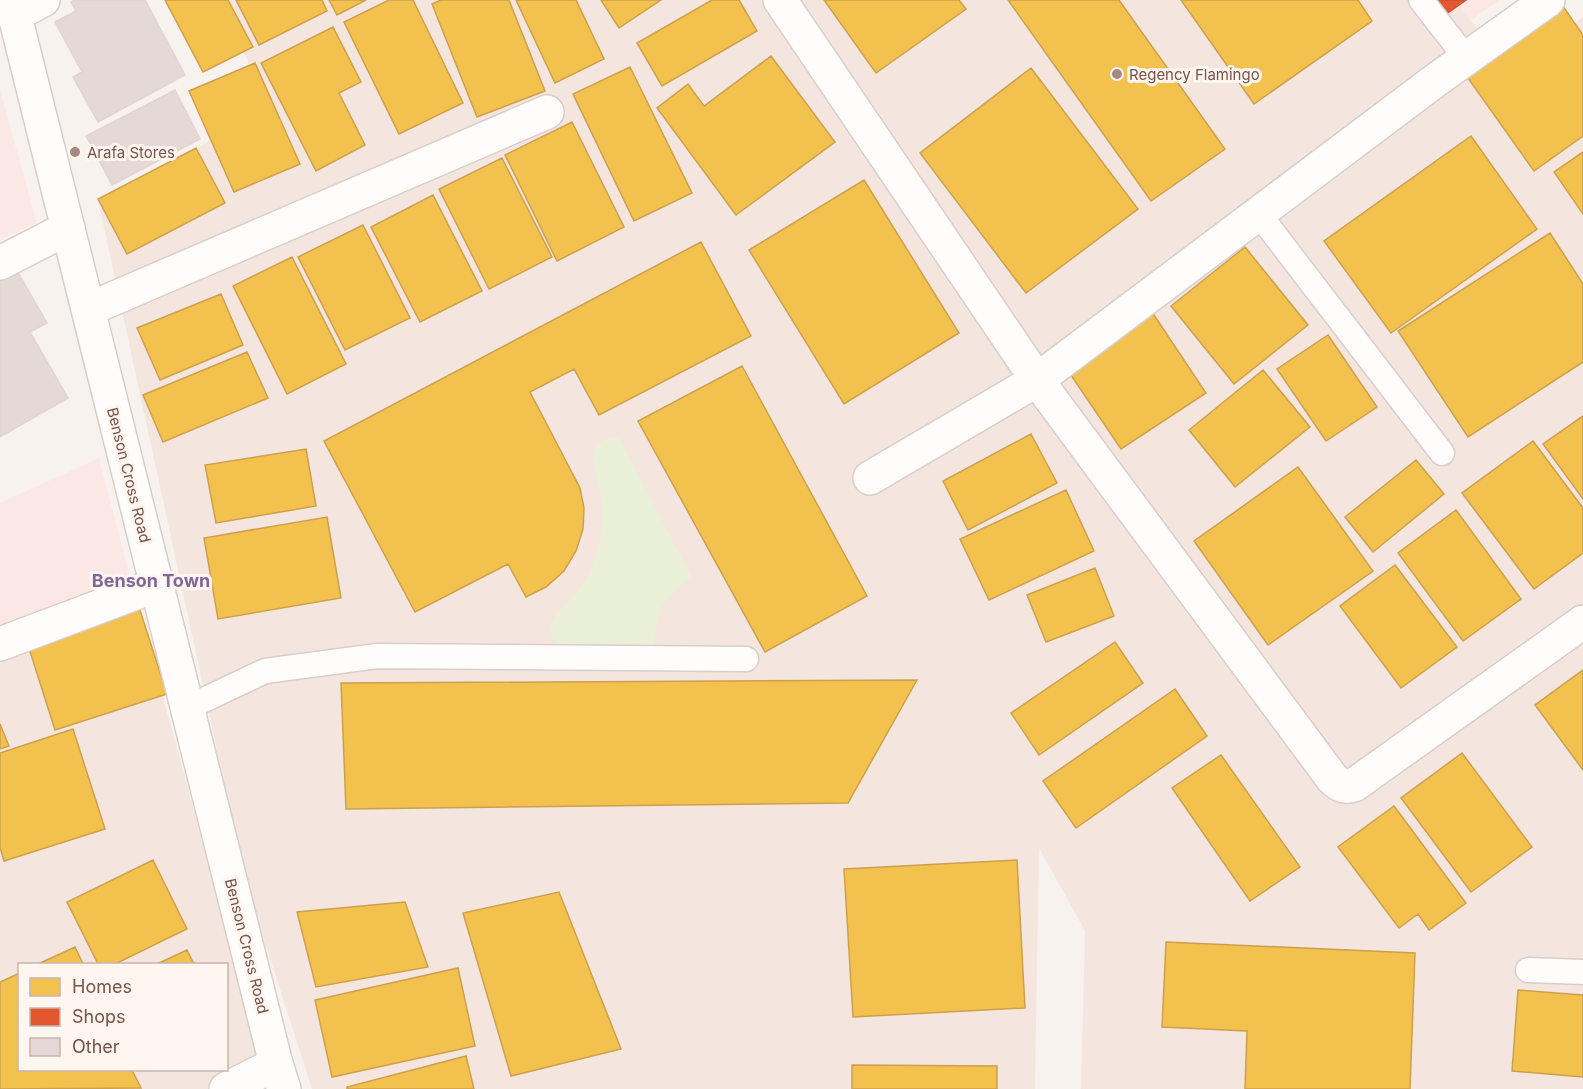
<svg xmlns="http://www.w3.org/2000/svg" width="1583" height="1089" viewBox="0 0 1583 1089" font-family="Inter,sans-serif">
<style>
.residential{fill:#f4e6de;fill-rule:evenodd}
.commercial{fill:#fbe8e5}
.green{fill:#eaefd8}
.homes{fill:#f2c14e;stroke:#cea04d;stroke-width:1.5}
.shops{fill:#e4572e;stroke:#c45637;stroke-width:1.5}
.building{fill:#e5d9d5;stroke:#e2d4cf;stroke-width:1.5}
.lines{fill:none;stroke-linecap:round;stroke-linejoin:round}
.service-casing{stroke:#d8ceca;stroke-width:27}
.minor-casing{stroke:#d8ceca;stroke-width:36}
.tertiary-casing{stroke:#d8ceca;stroke-width:36}
.service{stroke:#fefdfc;stroke-width:24}
.minor{stroke:#fefdfc;stroke-width:33}
.tertiary{stroke:#fefdfc;stroke-width:33}
.poi-dot{fill:#a58a84;stroke:#fff6f0;stroke-width:2}
.labels{text-anchor:middle;dominant-baseline:central;stroke-width:6;stroke-linejoin:round;paint-order:stroke}
.poi-label{font-size:15px;fill:#79524b;stroke:#fff6f0;text-anchor:start}
.street-label{font-size:15px;fill:#79524b;stroke:#fff6f0}
.quarter-label{font-size:18px;font-weight:bold;fill:#7f679c;stroke:#fff6f0}
</style>
<rect width="100%" height="100%" fill="#f8f2ee"/>
<path class="residential" d="M 216,0 L 1455,0 L 1509,69 L 1583,17 L 1583,1089 L 1081,1089 L 1085,931 L 1039,848 L 1035,1089 L 312,1089 L 245,880 L 100,209 L 270,103 Z
M 129,573 L 270,1088 L 268,1089 L 0,1089 L 0,627 L 3,632 ZM 20,964 L 226,964 L 226,1070 L 20,1070 Z"/>
<path class="commercial" d="M 1455,0 L 1500,0 L 1470,21 Z
M 0,90 L 37,223 L 0,239 Z
M 99,458 L 129,573 L 3,633 L 0,627 L 0,503 Z"/>
<path class="green" d="M 619,438 L 692,578 C 664,594 655,613 654,645 C 632,647 581,653 562,647 C 552,644 548,630 553,620 C 556,612 566,607 571,600 C 590,578 602,549 602,520 C 602,510 602,499 600,488 C 594,465 582,439 619,438 Z"/>
<path class="homes" d="M 165,0 L 228,0 L 253,47 L 203,72 Z
M 236,0 L 322,0 L 327,11 L 259,45 Z
M 329,0 L 366,0 L 337,15 Z
M 389,0 L 413,0 L 463,103 L 399,134 L 344,22 Z
M 441,0 L 509,0 L 545,91 L 477,117 L 432,4 Z
M 516,0 L 576,0 L 604,59 L 555,83 Z
M 601,0 L 661,0 L 619,28 Z
M 712,0 L 739,0 L 757,31 L 662,86 L 637,43 Z
M 824,0 L 959,0 L 966,9 L 876,73 Z
M 1008,0 L 1119,0 L 1225,149 L 1151,201 Z
M 1181,0 L 1358,0 L 1372,21 L 1254,104 Z
M 1562,5 L 1583,35 L 1583,136 L 1534,171 L 1465,74 Z
M 333,27 L 361,82 L 339,93 L 365,145 L 316,171 L 261,63 Z
M 771,56 L 835,142 L 736,215 L 657,108 L 688,84 L 704,106 Z
M 255,63 L 300,164 L 234,192 L 189,91 Z
M 630,67 L 692,193 L 634,221 L 573,94 Z
M 1031,68 L 1138,209 L 1026,293 L 920,153 Z
M 572,122 L 624,227 L 557,261 L 505,155 Z
M 1471,136 L 1537,229 L 1391,333 L 1324,241 Z
M 196,148 L 225,203 L 127,254 L 98,199 Z
M 1583,152 L 1583,214 L 1554,172 Z
M 502,158 L 552,257 L 489,289 L 439,189 Z
M 864,180 L 959,333 L 844,404 L 749,250 Z
M 433,195 L 482,291 L 420,322 L 371,227 Z
M 363,225 L 410,318 L 345,350 L 298,257 Z
M 1550,233 L 1583,284 L 1583,362 L 1468,437 L 1398,331 Z
M 701,242 L 751,336 L 599,415 L 574,369 L 530,392 L 580,488 L 584,508 L 583,529 L 576,551 L 564,571 L 546,587 L 526,597 L 508,564 L 415,612 L 324,441 Z
M 1245,247 L 1308,325 L 1234,384 L 1171,306 Z
M 292,257 L 346,364 L 287,394 L 233,286 Z
M 221,294 L 243,345 L 160,380 L 137,328 Z
M 1150,309 L 1206,393 L 1121,449 L 1064,365 Z
M 1328,335 L 1377,407 L 1326,441 L 1277,369 Z
M 247,352 L 268,398 L 163,442 L 143,395 Z
M 742,366 L 867,596 L 765,652 L 638,421 Z
M 1263,370 L 1310,427 L 1235,487 L 1189,430 Z
M 1583,416 L 1583,499 L 1543,444 Z
M 1031,434 L 1057,483 L 968,530 L 943,481 Z
M 1533,441 L 1583,508 L 1583,553 L 1534,589 L 1462,493 Z
M 306,449 L 316,506 L 216,523 L 205,465 Z
M 1416,460 L 1444,494 L 1373,552 L 1345,517 Z
M 1298,467 L 1373,571 L 1268,645 L 1194,541 Z
M 1066,490 L 1094,551 L 989,600 L 960,539 Z
M 1456,510 L 1521,599 L 1463,641 L 1398,553 Z
M 327,517 L 341,598 L 218,619 L 204,538 Z
M 1395,565 L 1457,647 L 1401,688 L 1340,606 Z
M 1095,568 L 1114,616 L 1046,642 L 1027,595 Z
M 139,607 L 167,694 L 55,730 L 27,642 Z
M 1115,642 L 1143,683 L 1039,755 L 1011,713 Z
M 1583,670 L 1583,770 L 1535,705 Z
M 917,680 L 848,803 L 346,809 L 341,683 Z
M 1175,689 L 1207,736 L 1076,828 L 1043,781 Z
M 0,724 L 9,746 L 0,749 Z
M 73,729 L 105,829 L 4,861 L 0,847 L 0,753 Z
M 1462,753 L 1532,847 L 1471,892 L 1401,798 Z
M 1221,755 L 1300,867 L 1250,901 L 1172,788 Z
M 1394,806 L 1466,903 L 1429,930 L 1418,914 L 1399,928 L 1338,847 Z
M 153,860 L 187,929 L 115,964 L 98,964 L 67,902 Z
M 1017,860 L 1025,1008 L 853,1017 L 844,869 Z
M 559,892 L 621,1049 L 511,1076 L 463,913 Z
M 405,902 L 428,967 L 316,987 L 297,912 Z
M 1166,942 L 1415,953 L 1410,1089 L 1245,1089 L 1247,1031 L 1162,1027 Z
M 75,947 L 83,964 L 38,964 Z
M 187,950 L 194,964 L 157,964 Z
M 458,968 L 475,1046 L 332,1077 L 315,1000 Z
M 20,973 L 20,1070 L 132,1070 L 141,1088 L 0,1089 L 0,982 Z
M 1518,990 L 1583,995 L 1583,1077 L 1512,1071 Z
M 466,1056 L 474,1089 L 347,1089 L 347,1087 Z
M 852,1065 L 997,1066 L 997,1089 L 852,1089 Z"/>
<path class="shops" d="M 1430,0 L 1466,0 L 1442,17 Z"/>
<path class="building" d="M 75,0 L 145,0 L 185,75 L 98,122 L 73,77 L 82,72 L 55,22 L 76,11 L 71,2 Z
M 175,90 L 200,139 L 112,185 L 86,136 Z
M 13,264 L 47,323 L 30,332 L 68,398 L 0,437 L 0,272 Z"/>
<g class="lines">
<g class="service-casing">
<path id="service" d="M 1421,0 L 1466,58
M 1258,213 L 1442,453
M 187,708 L 265,671 L 377,656 L 746,659
M 1528,970 L 1583,972"/>
</g>
<g class="minor-casing">
<path id="minor" d="M 780,0 L 1037,380 L 1332,778 C 1339,785 1344,788 1354,785 L 1583,622
M 15,15 L 43,0
M 0,263 L 68,228
M 89,309 L 547,112
M 870,478 L 1037,380 L 1436,80 L 1548,0
M 0,644 L 157,585
M 226,1089 L 276,1064"/>
</g>
<g class="tertiary-casing">
<path id="tertiary" d="M 11,0 L 276,1064 L 284,1089"/>
</g>
<use href="#service" class="service"/>
<use href="#minor" class="minor"/>
<use href="#tertiary" class="tertiary"/>
</g>
<g class="poi-dot">
<circle cx="1117" cy="74" r="6"/>
<circle cx="75" cy="152" r="6"/>
</g>
<g class="labels">
<g class="poi-label">
<text x="1129" y="74">Regency Flamingo</text>
<text x="87" y="152">Arafa Stores</text>
</g>
<g class="street-label">
<text transform="translate(129 475) rotate(76)">Benson Cross Road</text>
<text transform="translate(247 946) rotate(76)">Benson Cross Road</text>
</g>
<g class="quarter-label">
<text x="151" y="580">Benson Town</text>
</g>
</g>
<rect x="18" y="963" width="210" height="108" fill="#fff6f0" stroke="#c9b4ae" stroke-width="1.5"/>
<rect x="30" y="978" width="30" height="18" fill="#f2c14e" stroke="#c9b4ae" stroke-width="1.5"/>
<text x="72" y="993" font-size="18" fill="#79524b">Homes</text>
<rect x="30" y="1008" width="30" height="18" fill="#e4572e" stroke="#c9b4ae" stroke-width="1.5"/>
<text x="72" y="1023" font-size="18" fill="#79524b">Shops</text>
<rect x="30" y="1038" width="30" height="18" fill="#e5d9d5" stroke="#c9b4ae" stroke-width="1.5"/>
<text x="72" y="1053" font-size="18" fill="#79524b">Other</text>
</svg>
